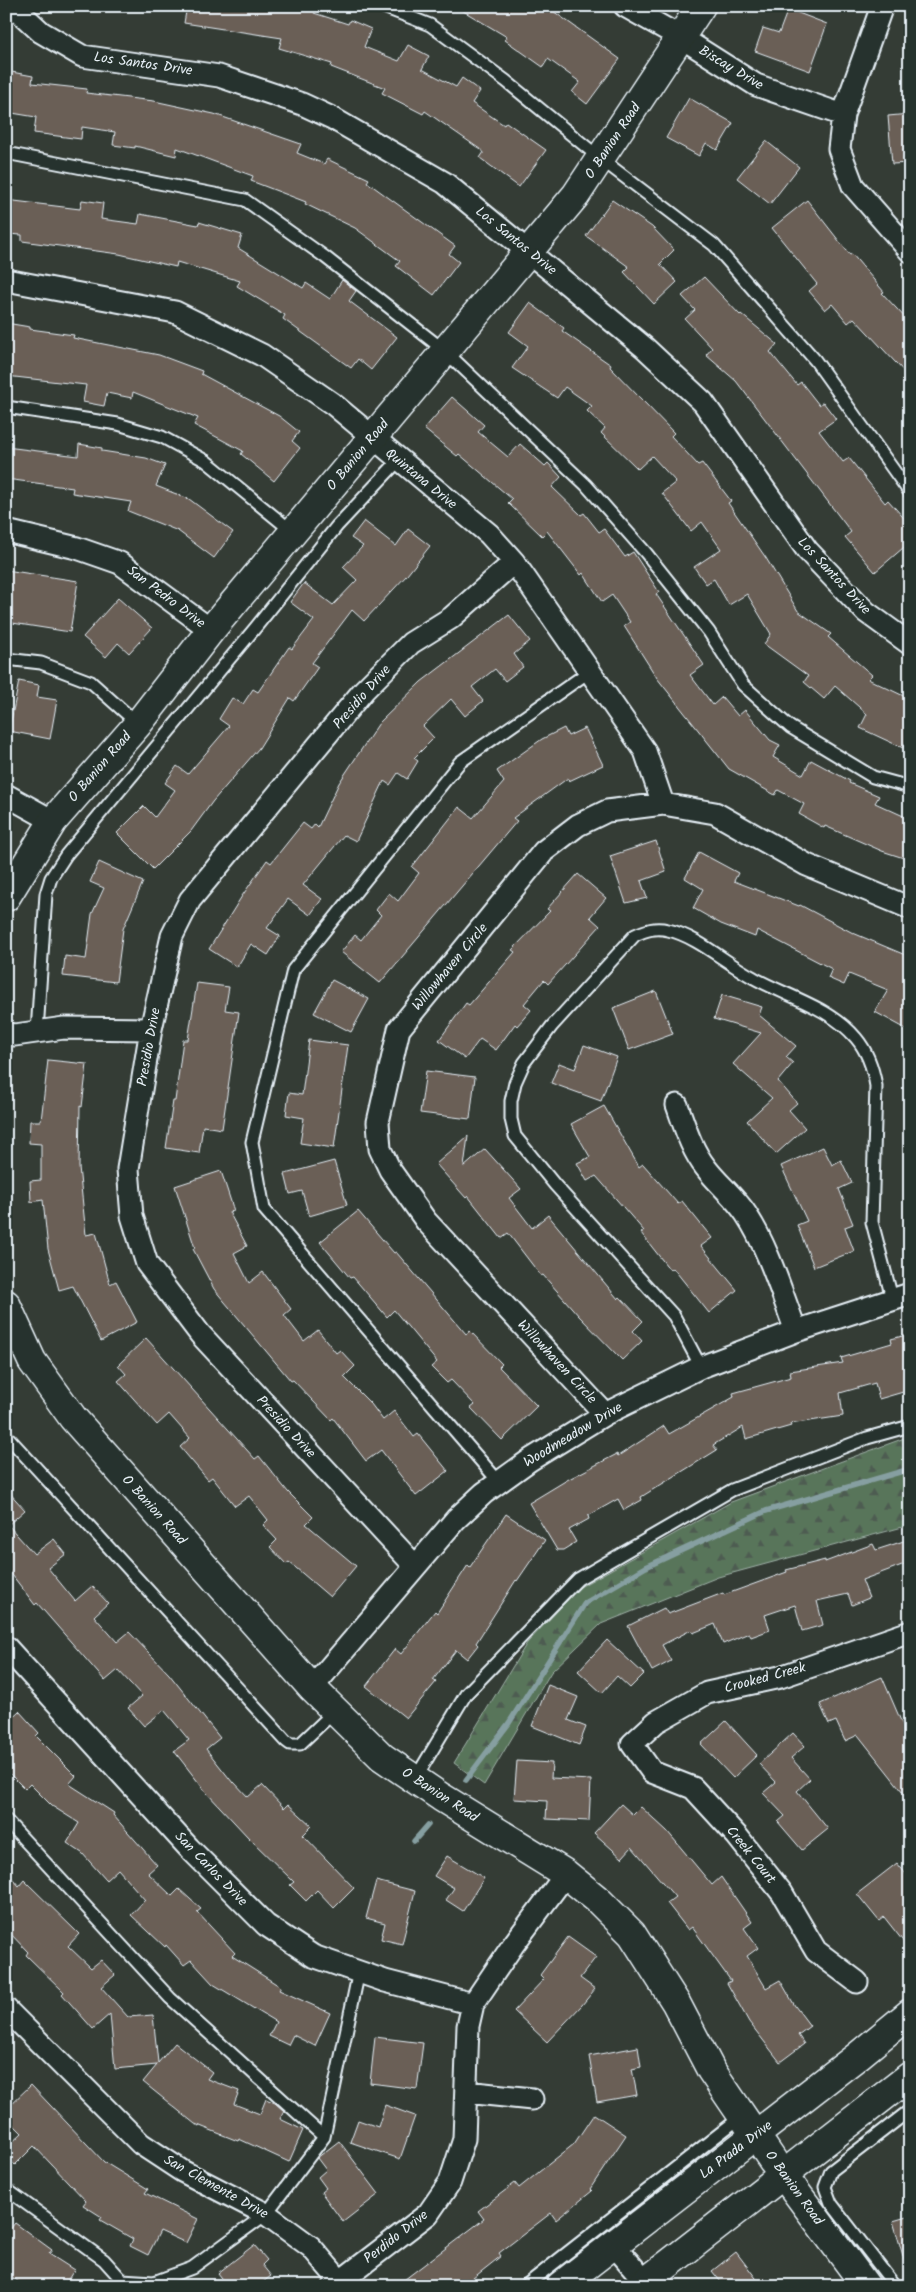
<svg xmlns="http://www.w3.org/2000/svg" width="916" height="2292" viewBox="0 0 916 2292" font-family="Kalam,sans-serif">
<style>
.forest{fill:url(#forest-firs);stroke:#a0b2a9}
.lines{fill:none;stroke-linecap:round;stroke-linejoin:round}
.stream{stroke:#869fa1;stroke-width:5.5}
.building{fill:#6a5e57;stroke:#e8f1f8}
.lane-casing{stroke:#e8f1f8;stroke-width:15}
.street-casing{stroke:#e8f1f8;stroke-width:25}
.secondary-casing{stroke:#e8f1f8;stroke-width:31}
.lane{stroke:#26332d;stroke-width:11}
.street{stroke:#26332d;stroke-width:21}
.secondary{stroke:#26332d;stroke-width:28}
.labels{text-anchor:middle;dominant-baseline:central;stroke-width:4;stroke-linejoin:round;paint-order:stroke}
.street-label{font-size:14px;fill:#e8f1f8;stroke:#26332d}
</style>
<defs>
<pattern id="forest-firs" width="22" height="20" patternUnits="userSpaceOnUse" patternTransform="scale(1.25)"><rect width="22" height="20" fill="#58745a"/><path d="M5 1l3.5 6h-7zM16 11l3.5 6h-7z" fill="#4e5c51"/></pattern>
</defs>
<rect width="100%" height="100%" fill="#343c35"/>
<filter id="ink" filterUnits="userSpaceOnUse"><feTurbulence type="fractalNoise" baseFrequency=".02" numOctaves="2"/><feDisplacementMap in="SourceGraphic" scale="10" xChannelSelector="R" yChannelSelector="G"/><feConvolveMatrix kernelMatrix="1 2 1 2 8 2 1 2 1" color-interpolation-filters="sRGB"/></filter>
<g filter="url(#ink)">
<path class="forest" d="M 910,1436 L 910,1525 L 718,1577 L 601,1624 L 551,1672 L 484,1785 L 454,1763 L 527,1643 L 580,1587 L 731,1502 Z"/>
<g class="lines">
<path class="stream" d="M 466,1780 L 509,1723 L 585,1603 L 646,1567 L 766,1511 L 910,1469
M 414,1841 L 428,1825"/>
</g>
<path class="building" d="M 187,6 L 303,6 L 315,10 L 314,13 L 348,24 L 350,20 L 371,29 L 364,47 L 399,61 L 408,45 L 429,56 L 422,69 L 456,87 L 462,78 L 480,91 L 472,103 L 504,125 L 506,122 L 546,150 L 519,187 L 480,158 L 484,152 L 425,111 L 423,114 L 382,93 L 385,88 L 331,67 L 332,64 L 279,48 L 282,38 L 184,23 Z
M 455,6 L 546,6 L 620,59 L 587,104 L 572,92 L 580,82 L 548,59 L 543,67 L 505,40 L 507,37 Z
M 788,9 L 827,24 L 810,71 L 755,51 L 763,28 L 779,33 Z
M 6,71 L 33,76 L 32,83 L 87,89 L 86,93 L 154,101 L 214,114 L 301,144 L 297,153 L 324,164 L 327,159 L 369,179 L 367,182 L 455,246 L 449,254 L 459,262 L 434,295 L 396,266 L 400,261 L 355,228 L 305,204 L 306,202 L 251,181 L 253,176 L 177,148 L 176,156 L 135,146 L 135,148 L 113,145 L 115,132 L 82,127 L 81,139 L 34,133 L 36,117 L 6,112 Z
M 689,98 L 733,123 L 717,150 L 706,143 L 699,156 L 666,138 Z
M 910,114 L 910,163 L 892,164 L 888,116 Z
M 766,141 L 799,167 L 770,204 L 737,178 Z
M 6,200 L 80,209 L 82,200 L 103,203 L 101,219 L 138,224 L 140,214 L 198,225 L 199,222 L 242,235 L 238,248 L 303,288 L 306,283 L 330,299 L 342,280 L 356,291 L 349,301 L 397,337 L 371,370 L 358,359 L 351,368 L 283,319 L 285,315 L 237,286 L 240,281 L 177,262 L 176,267 L 119,254 L 22,241 L 22,235 L 6,234 Z
M 612,200 L 652,227 L 674,250 L 660,264 L 677,282 L 654,304 L 624,272 L 629,267 L 586,236 Z
M 807,200 L 850,255 L 852,254 L 884,292 L 882,293 L 910,323 L 910,378 L 854,318 L 848,323 L 832,304 L 825,310 L 809,291 L 817,284 L 772,228 Z
M 704,277 L 740,315 L 741,314 L 777,344 L 770,352 L 797,385 L 801,382 L 819,405 L 823,402 L 836,419 L 819,431 L 843,462 L 849,458 L 885,503 L 888,500 L 910,525 L 910,542 L 875,572 L 845,537 L 851,532 L 736,381 L 706,355 L 712,348 L 685,319 L 695,310 L 682,296 Z
M 530,303 L 564,328 L 562,331 L 611,365 L 610,367 L 674,433 L 671,436 L 698,465 L 702,463 L 731,501 L 728,503 L 766,558 L 798,611 L 831,634 L 828,637 L 872,675 L 868,679 L 910,699 L 910,734 L 903,748 L 860,728 L 867,714 L 835,686 L 824,699 L 804,682 L 808,676 L 764,644 L 771,634 L 747,594 L 729,605 L 714,579 L 706,584 L 694,567 L 721,549 L 702,522 L 691,531 L 662,493 L 676,482 L 652,456 L 638,469 L 601,433 L 605,428 L 587,411 L 592,406 L 565,387 L 557,398 L 512,368 L 528,346 L 509,332 Z
M 6,323 L 30,327 L 30,329 L 74,335 L 73,338 L 159,355 L 202,371 L 201,374 L 279,416 L 299,432 L 292,441 L 300,448 L 274,481 L 241,454 L 243,451 L 194,425 L 198,418 L 133,392 L 132,398 L 107,393 L 104,406 L 83,402 L 86,385 L 6,376 Z
M 452,397 L 484,425 L 478,432 L 508,457 L 520,444 L 545,466 L 548,463 L 561,477 L 552,487 L 581,515 L 584,513 L 599,532 L 604,529 L 625,557 L 633,552 L 659,592 L 656,594 L 704,665 L 690,675 L 713,705 L 722,697 L 738,716 L 745,710 L 770,740 L 780,745 L 773,757 L 803,775 L 811,760 L 850,781 L 849,783 L 879,796 L 875,803 L 910,819 L 910,860 L 882,851 L 825,826 L 824,828 L 799,814 L 804,804 L 778,790 L 775,795 L 729,769 L 657,678 L 624,626 L 630,622 L 612,595 L 602,602 L 583,573 L 581,575 L 547,531 L 542,536 L 508,503 L 512,499 L 459,454 L 457,456 L 424,429 Z
M 79,444 L 102,448 L 102,451 L 146,458 L 165,465 L 156,486 L 189,499 L 233,532 L 214,558 L 178,531 L 128,511 L 131,502 L 72,493 L 73,488 L 6,479 L 6,447 L 78,456 Z
M 364,521 L 396,546 L 408,529 L 430,546 L 407,575 L 364,621 L 352,610 L 312,663 L 318,667 L 294,701 L 290,698 L 259,748 L 213,801 L 191,831 L 153,869 L 117,833 L 144,806 L 155,817 L 175,790 L 165,783 L 177,766 L 188,774 L 229,726 L 219,719 L 232,698 L 243,704 L 253,689 L 258,692 L 289,647 L 292,649 L 314,620 L 290,602 L 304,583 L 333,605 L 357,580 L 343,567 L 363,546 L 351,538 Z
M 6,570 L 78,581 L 70,632 L 6,622 Z
M 118,598 L 152,628 L 129,653 L 118,643 L 106,657 L 83,637 Z
M 509,615 L 530,641 L 514,654 L 523,667 L 505,681 L 495,669 L 472,687 L 483,701 L 465,716 L 451,699 L 423,726 L 434,738 L 414,758 L 418,761 L 407,779 L 398,773 L 390,785 L 384,781 L 356,841 L 344,835 L 303,885 L 322,899 L 310,915 L 288,899 L 267,928 L 280,936 L 268,955 L 251,944 L 237,967 L 209,949 L 242,896 L 267,860 L 271,863 L 303,823 L 311,829 L 315,824 L 318,827 L 339,783 L 379,723 L 421,682 Z
M 19,681 L 39,685 L 37,697 L 57,700 L 50,739 L 9,731 Z
M 564,728 L 568,736 L 585,728 L 603,765 L 569,781 L 568,778 L 513,818 L 517,821 L 380,983 L 341,952 L 355,935 L 361,940 L 381,915 L 376,910 L 389,893 L 398,901 L 419,873 L 412,867 L 459,807 L 473,818 L 504,782 L 497,771 L 542,739 Z
M 656,841 L 666,872 L 641,881 L 647,898 L 626,903 L 610,856 Z
M 699,852 L 738,873 L 734,881 L 799,906 L 800,905 L 853,933 L 910,957 L 910,1031 L 875,1012 L 888,990 L 849,974 L 844,985 L 828,978 L 832,969 L 757,930 L 755,937 L 721,924 L 693,908 L 703,889 L 685,878 Z
M 99,862 L 143,882 L 123,929 L 116,982 L 63,976 L 65,956 L 86,959 L 92,914 L 104,888 L 90,882 Z
M 578,874 L 606,898 L 590,917 L 600,926 L 548,984 L 544,980 L 524,1004 L 531,1010 L 517,1026 L 515,1024 L 496,1050 L 480,1039 L 465,1059 L 439,1040 L 466,1003 L 469,1005 L 515,952 L 512,950 L 550,911 L 547,909 Z
M 332,980 L 369,999 L 351,1032 L 314,1013 Z
M 197,983 L 229,987 L 225,1010 L 239,1012 L 222,1129 L 203,1126 L 199,1153 L 166,1148 L 173,1101 L 175,1101 L 183,1040 L 188,1040 Z
M 656,991 L 673,1034 L 629,1050 L 613,1008 Z
M 722,995 L 762,1007 L 759,1015 L 796,1046 L 786,1057 L 793,1063 L 778,1081 L 797,1103 L 789,1110 L 805,1128 L 776,1154 L 747,1121 L 772,1098 L 733,1064 L 761,1033 L 714,1019 Z
M 309,1040 L 348,1045 L 334,1148 L 300,1143 L 304,1118 L 286,1115 L 289,1093 L 302,1095 Z
M 584,1045 L 617,1057 L 601,1101 L 551,1083 L 559,1063 L 575,1069 Z
M 48,1060 L 87,1064 L 82,1107 L 80,1106 L 79,1167 L 86,1235 L 96,1233 L 110,1284 L 116,1281 L 137,1322 L 101,1341 L 73,1286 L 59,1290 L 48,1249 L 43,1200 L 31,1202 L 30,1181 L 41,1180 L 41,1144 L 29,1143 L 30,1121 L 41,1121 Z
M 426,1071 L 475,1077 L 470,1119 L 420,1113 Z
M 604,1106 L 639,1167 L 643,1164 L 678,1204 L 682,1201 L 712,1238 L 701,1246 L 737,1290 L 709,1313 L 673,1268 L 670,1270 L 641,1233 L 644,1231 L 596,1176 L 587,1181 L 577,1163 L 590,1157 L 571,1124 Z
M 468,1136 L 464,1167 L 485,1149 L 521,1189 L 509,1198 L 532,1228 L 548,1215 L 618,1299 L 620,1297 L 643,1321 L 633,1331 L 642,1341 L 622,1360 L 579,1316 L 543,1275 L 541,1276 L 508,1233 L 501,1238 L 468,1196 L 466,1198 L 436,1164 Z
M 823,1147 L 832,1165 L 841,1160 L 852,1183 L 839,1189 L 853,1224 L 845,1227 L 854,1251 L 814,1267 L 797,1225 L 807,1221 L 781,1166 Z
M 334,1161 L 347,1205 L 309,1216 L 302,1191 L 290,1194 L 285,1174 Z
M 221,1171 L 234,1211 L 229,1212 L 247,1246 L 234,1253 L 249,1283 L 263,1272 L 291,1309 L 284,1315 L 304,1341 L 318,1330 L 336,1353 L 340,1350 L 355,1366 L 344,1377 L 371,1404 L 383,1420 L 394,1411 L 414,1437 L 418,1434 L 448,1471 L 416,1496 L 381,1450 L 366,1461 L 333,1418 L 331,1420 L 293,1380 L 291,1381 L 214,1289 L 193,1249 L 195,1248 L 175,1186 Z
M 358,1211 L 394,1253 L 396,1252 L 466,1334 L 470,1331 L 502,1364 L 499,1367 L 537,1406 L 502,1440 L 471,1408 L 475,1405 L 451,1380 L 447,1383 L 431,1367 L 437,1362 L 394,1310 L 387,1317 L 353,1277 L 350,1278 L 320,1242 Z
M 910,1334 L 910,1390 L 879,1399 L 875,1383 L 840,1393 L 843,1416 L 790,1424 L 791,1426 L 746,1439 L 743,1427 L 713,1445 L 717,1450 L 641,1497 L 642,1500 L 624,1510 L 618,1499 L 588,1516 L 589,1519 L 569,1530 L 576,1542 L 563,1550 L 557,1550 L 529,1503 L 567,1480 L 617,1454 L 618,1456 L 664,1426 L 669,1434 L 734,1397 L 733,1393 L 791,1377 L 790,1371 L 843,1363 L 841,1358 L 892,1343 L 891,1339 Z
M 146,1338 L 255,1459 L 259,1456 L 288,1492 L 313,1517 L 306,1524 L 356,1566 L 330,1597 L 289,1562 L 286,1564 L 270,1547 L 277,1540 L 263,1525 L 268,1520 L 249,1496 L 235,1506 L 212,1477 L 208,1480 L 180,1447 L 190,1438 L 169,1414 L 157,1425 L 118,1381 L 126,1374 L 118,1365 Z
M 6,1489 L 25,1510 L 8,1525 L 34,1554 L 54,1539 L 66,1554 L 48,1568 L 75,1601 L 92,1586 L 108,1603 L 94,1616 L 117,1642 L 129,1632 L 169,1674 L 220,1738 L 206,1749 L 233,1783 L 234,1782 L 248,1797 L 262,1785 L 284,1808 L 288,1804 L 312,1826 L 303,1835 L 354,1888 L 334,1908 L 317,1890 L 306,1901 L 290,1885 L 294,1882 L 248,1837 L 206,1792 L 174,1751 L 189,1740 L 164,1710 L 144,1726 L 128,1708 L 142,1696 L 118,1670 L 105,1681 L 37,1603 L 35,1605 L 6,1567 Z
M 506,1514 L 545,1540 L 517,1581 L 516,1580 L 476,1643 L 478,1645 L 467,1659 L 456,1650 L 433,1680 L 436,1682 L 406,1718 L 366,1686 L 395,1649 L 401,1654 L 435,1611 L 437,1613 L 468,1565 L 470,1567 Z
M 910,1539 L 910,1562 L 862,1580 L 869,1598 L 852,1605 L 848,1594 L 817,1601 L 823,1625 L 802,1631 L 795,1605 L 765,1615 L 770,1630 L 751,1637 L 749,1633 L 723,1644 L 715,1624 L 693,1633 L 691,1630 L 662,1645 L 671,1661 L 652,1671 L 628,1626 L 664,1608 L 668,1614 L 723,1593 L 724,1595 L 787,1572 L 786,1570 L 825,1560 L 825,1562 L 873,1544 L 876,1550 Z
M 607,1640 L 644,1674 L 630,1688 L 617,1676 L 602,1693 L 578,1671 Z
M 882,1677 L 904,1728 L 910,1736 L 910,1801 L 858,1735 L 845,1741 L 836,1721 L 829,1724 L 820,1704 Z
M 548,1685 L 578,1697 L 568,1720 L 586,1727 L 579,1745 L 532,1726 Z
M 19,1711 L 39,1733 L 36,1736 L 76,1776 L 69,1784 L 114,1813 L 113,1815 L 157,1865 L 148,1873 L 172,1896 L 179,1889 L 201,1909 L 197,1912 L 235,1953 L 232,1956 L 281,1987 L 279,1990 L 330,2013 L 315,2046 L 293,2035 L 288,2045 L 269,2036 L 276,2022 L 213,1984 L 191,1960 L 184,1965 L 166,1945 L 165,1947 L 131,1915 L 145,1900 L 118,1869 L 106,1880 L 82,1853 L 67,1843 L 79,1823 L 52,1806 L 30,1784 L 25,1789 L 6,1770 L 6,1723 Z
M 726,1721 L 757,1755 L 733,1778 L 701,1744 Z
M 793,1733 L 805,1746 L 791,1758 L 810,1779 L 797,1791 L 828,1829 L 802,1850 L 778,1822 L 785,1816 L 763,1793 L 776,1782 L 759,1764 Z
M 517,1761 L 552,1763 L 551,1778 L 591,1780 L 589,1821 L 546,1819 L 547,1801 L 514,1799 Z
M 621,1804 L 633,1815 L 641,1807 L 667,1831 L 712,1885 L 721,1877 L 752,1922 L 744,1928 L 758,1948 L 747,1956 L 766,1988 L 780,1980 L 795,2006 L 810,2026 L 798,2035 L 804,2044 L 780,2062 L 749,2022 L 727,1983 L 731,1981 L 692,1927 L 688,1930 L 667,1903 L 675,1897 L 632,1847 L 622,1858 L 594,1833 Z
M 447,1856 L 484,1878 L 463,1911 L 446,1900 L 454,1888 L 434,1876 Z
M 897,1863 L 910,1879 L 910,1950 L 884,1917 L 879,1921 L 857,1894 Z
M 6,1871 L 19,1886 L 24,1880 L 79,1934 L 68,1946 L 91,1968 L 101,1960 L 115,1975 L 101,1987 L 128,2017 L 153,2015 L 158,2063 L 175,2043 L 212,2072 L 207,2079 L 239,2091 L 234,2104 L 260,2114 L 266,2099 L 275,2103 L 284,2111 L 280,2119 L 303,2130 L 289,2162 L 239,2139 L 238,2141 L 195,2124 L 143,2082 L 157,2065 L 115,2069 L 110,2014 L 93,2029 L 62,1994 L 64,1992 L 26,1955 L 28,1952 L 6,1929 Z
M 376,1881 L 415,1891 L 402,1944 L 381,1939 L 385,1923 L 366,1918 Z
M 568,1937 L 596,1957 L 580,1978 L 595,1989 L 582,2005 L 547,2042 L 514,2011 L 544,1979 L 540,1975 Z
M 375,2037 L 423,2043 L 417,2089 L 370,2083 Z
M 638,2047 L 641,2067 L 632,2069 L 637,2095 L 597,2102 L 589,2056 Z
M 31,2085 L 104,2162 L 148,2189 L 145,2193 L 198,2219 L 186,2243 L 160,2231 L 148,2255 L 130,2246 L 133,2239 L 100,2220 L 102,2217 L 83,2205 L 86,2201 L 34,2146 L 15,2165 L 6,2156 L 6,2148 L 22,2133 L 6,2117 L 6,2109 Z
M 385,2105 L 415,2116 L 400,2159 L 350,2142 L 358,2120 L 378,2127 Z
M 594,2114 L 626,2135 L 590,2189 L 592,2191 L 556,2220 L 551,2213 L 499,2253 L 501,2256 L 463,2286 L 396,2286 L 484,2219 L 478,2211 L 515,2183 L 519,2188 L 574,2144 Z
M 339,2141 L 379,2194 L 343,2222 L 321,2192 L 326,2188 L 318,2177 L 326,2170 L 317,2158 Z
M 910,2216 L 910,2263 L 905,2263 L 893,2221 Z
M 15,2223 L 52,2250 L 49,2254 L 74,2270 L 64,2286 L 24,2286 L 6,2272 L 6,2234 Z
M 254,2245 L 267,2260 L 262,2265 L 271,2276 L 258,2286 L 228,2286 L 218,2273 Z
M 736,2252 L 762,2286 L 724,2286 L 712,2271 Z"/>
<g class="lines">
<g class="lane-casing">
<path id="lane" d="M 381,6 L 430,25 L 506,81 L 601,159 L 714,245 L 815,360 L 910,493
M 6,153 L 245,200 L 325,257 L 445,351 L 586,485 L 646,553 L 709,632 L 743,685 L 790,727 L 873,777 L 910,787
M 6,407 L 118,424 L 162,437 L 206,461 L 293,532
M 6,659 L 41,663 L 91,682 L 138,724
M 37,1032 L 46,894 L 51,878 L 66,855 L 256,627 L 337,526 L 399,460
M 701,1367 L 674,1316 L 555,1185 L 515,1136 L 511,1119 L 511,1101 L 515,1083 L 524,1063 L 552,1026 L 635,935 C 646,930 655,927 668,930 C 697,936 727,964 754,978 C 788,997 830,1007 856,1038 C 868,1052 873,1068 876,1086 L 872,1222 L 892,1298
M 6,1435 L 286,1741 L 290,1744 L 300,1744 L 335,1711
M 499,1482 L 264,1209 L 252,1142 L 293,970 L 460,762 L 590,671
M 415,1779 L 466,1694 L 578,1579 L 732,1490 L 867,1438 L 910,1426
M 6,1820 L 170,1998 L 324,2137
M 6,2189 L 104,2260 L 122,2280 L 154,2282 L 192,2268 L 266,2214 L 324,2137 L 359,1971
M 525,2286 L 742,2116
M 895,2286 L 831,2203 L 825,2187 L 831,2171 L 910,2110"/>
</g>
<g class="street-casing">
<path id="street" d="M 13,6 L 41,32 L 82,56 L 219,76 L 302,104 L 332,118 L 445,183 L 645,348 L 703,402 L 807,550 L 866,612 L 910,644
M 625,6 L 682,38 L 756,85 L 843,115
M 882,6 L 843,115 L 839,149 L 853,186 L 910,251
M 6,280 L 175,312 L 262,355 L 333,404 L 489,534 L 514,562 L 645,751 L 663,804
M 6,531 L 77,548 L 120,563 L 211,630
M 6,795 L 53,821
M 6,1034 L 15,1035 L 64,1028 L 151,1029
M 677,1105 C 685,1127 691,1149 706,1168 C 718,1184 735,1197 746,1214 C 769,1249 781,1292 796,1331
M 605,1414 L 426,1221 L 390,1170 L 380,1149 L 378,1122 L 399,1029 L 544,851 L 578,825 L 607,811 L 663,804 L 715,813 L 807,865 L 910,908
M 415,1566 L 200,1334 L 147,1264 L 132,1216 L 128,1169 L 151,1029 L 172,936 L 190,900 L 364,690 L 411,643 L 451,618 L 514,562
M 6,1647 L 189,1848 L 266,1925 L 313,1956 L 385,1981 L 473,2004
M 312,1688 L 456,1519 L 484,1493 L 530,1460 L 605,1414 L 701,1367 L 796,1331 L 910,1294
M 857,1982 L 816,1951 L 782,1893 L 737,1836 L 693,1788 L 652,1772 L 632,1744 L 656,1722 L 707,1693 L 780,1677 L 910,1632
M 6,2009 L 141,2144 L 182,2171 L 266,2214 L 311,2247 L 340,2281
M 466,2092 L 532,2099
M 613,2244 L 649,2286
M 334,2286 L 428,2214 L 450,2182 L 464,2139 L 468,2026 L 473,2004 L 513,1945 L 566,1874"/>
</g>
<g class="secondary-casing">
<path id="secondary" d="M 6,897 L 53,821 L 138,724 L 211,630 L 576,195 L 701,6
M 6,1304 L 32,1361 L 73,1418 L 312,1688 L 382,1757 L 441,1797 L 566,1874 L 598,1900 L 632,1934 L 676,2003 L 711,2070 L 773,2161 L 866,2286
M 560,2286 L 859,2055 L 910,2013
M 640,2286 L 910,2076"/>
</g>
<use href="#lane" class="lane"/>
<use href="#street" class="street"/>
<use href="#secondary" class="secondary"/>
</g>
</g>
<g class="labels">
<g class="street-label">
<text transform="translate(143 64) rotate(8)">Los Santos Drive</text>
<text transform="translate(731 68) rotate(31)">Biscay Drive</text>
<text transform="translate(613 141) rotate(-56)">O Banion Road</text>
<text transform="translate(516 241) rotate(39)">Los Santos Drive</text>
<text transform="translate(358 455) rotate(-50)">O Banion Road</text>
<text transform="translate(421 479) rotate(39)">Quintana Drive</text>
<text transform="translate(834 576) rotate(47)">Los Santos Drive</text>
<text transform="translate(166 597) rotate(37)">San Pedro Drive</text>
<text transform="translate(362 697) rotate(-49)">Presidio Drive</text>
<text transform="translate(100 767) rotate(-49)">O Banion Road</text>
<text transform="translate(450 967) rotate(-50)">Willowhaven Circle</text>
<text transform="translate(149 1047) rotate(-80)">Presidio Drive</text>
<text transform="translate(557 1362) rotate(47)">Willowhaven Circle</text>
<text transform="translate(286 1427) rotate(47)">Presidio Drive</text>
<text transform="translate(573 1435) rotate(-31)">Woodmeadow Drive</text>
<text transform="translate(154 1510) rotate(48)">O Banion Road</text>
<text transform="translate(765 1678) rotate(-15)">Crooked Creek</text>
<text transform="translate(440 1795) rotate(33)">O Banion Road</text>
<text transform="translate(751 1855) rotate(51)">Creek Court</text>
<text transform="translate(211 1869) rotate(46)">San Carlos Drive</text>
<text transform="translate(736 2150) rotate(-37)">La Prada Drive</text>
<text transform="translate(216 2187) rotate(29)">San Clemente Drive</text>
<text transform="translate(794 2188) rotate(54)">O Banion Road</text>
<text transform="translate(396 2237) rotate(-38)">Perdido Drive</text>
</g>
</g>
<rect width="916" height="2292" fill="none" stroke="#26332d" stroke-width="25"/>
<rect x="12" y="12" width="891" height="2267" fill="none" stroke="#e8f1f8" stroke-width="2" filter="url(#ink)"/>
</svg>
